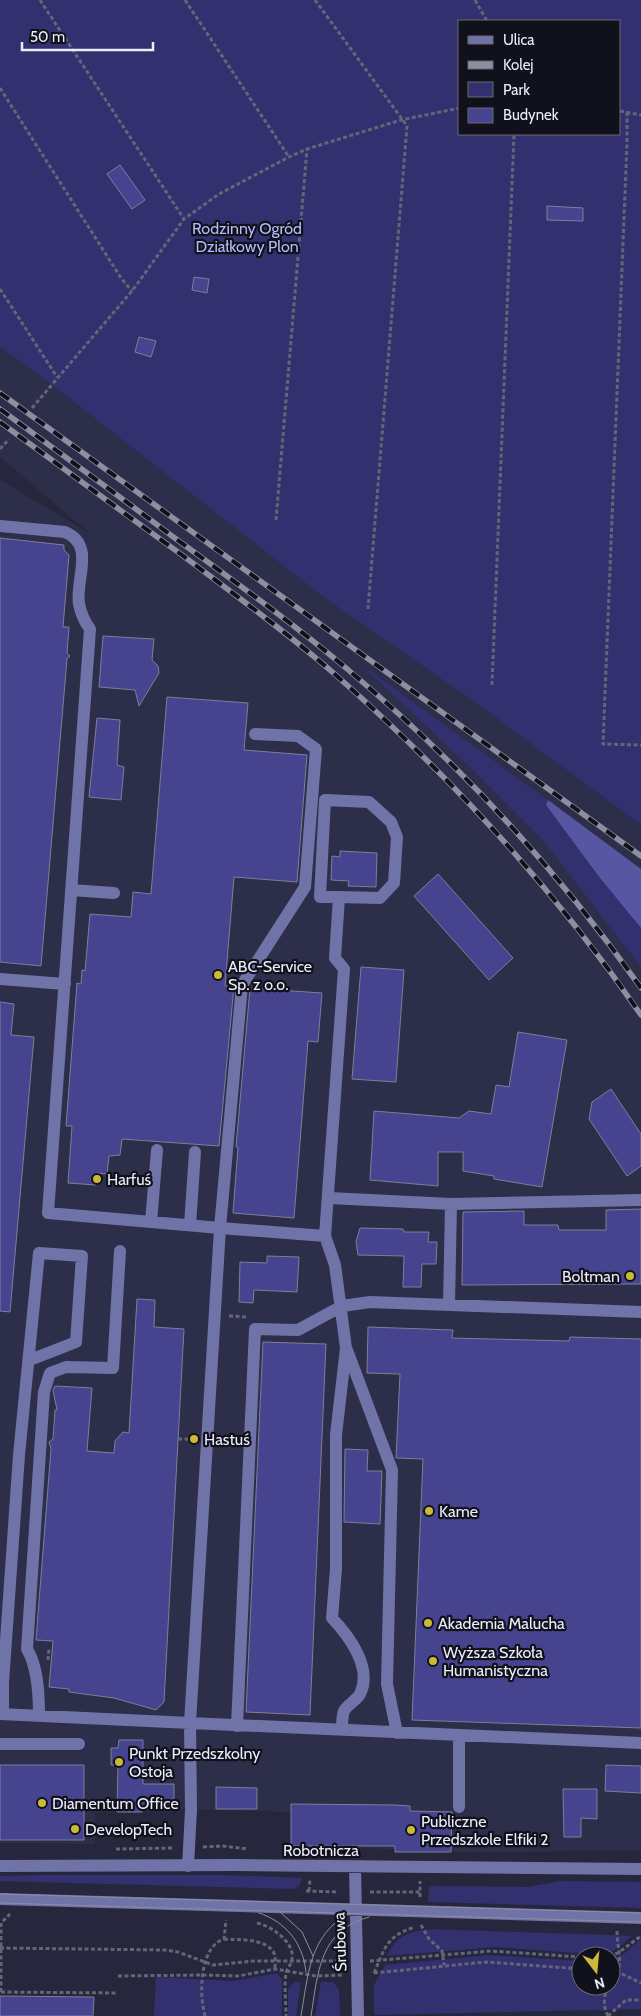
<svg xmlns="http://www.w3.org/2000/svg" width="641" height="2016" viewBox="0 0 641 2016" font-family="Cabin,sans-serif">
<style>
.built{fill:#2d2e49}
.green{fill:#33306f;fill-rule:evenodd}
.forest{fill:#5656a2}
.building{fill:#46448f;stroke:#7d7f99}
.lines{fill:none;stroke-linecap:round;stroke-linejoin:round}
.path{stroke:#646578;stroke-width:3;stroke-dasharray:4 2.5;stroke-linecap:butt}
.minor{stroke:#7073a7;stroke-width:12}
.tram{stroke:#8d8ea0;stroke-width:1}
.rail-casing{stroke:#8d8ea0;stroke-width:5.5}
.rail{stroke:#10111a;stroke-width:4;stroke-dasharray:11;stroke-linecap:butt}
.poi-dot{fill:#ccb939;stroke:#10111a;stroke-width:2}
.labels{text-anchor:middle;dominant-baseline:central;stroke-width:4.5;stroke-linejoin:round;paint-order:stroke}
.park-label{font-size:16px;fill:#b6bafa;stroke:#10111a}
.poi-label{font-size:16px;fill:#ebedfb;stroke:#10111a;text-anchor:start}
.street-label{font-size:16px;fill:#ebedfb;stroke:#10111a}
</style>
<rect width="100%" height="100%" fill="#26273c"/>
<path class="built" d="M 0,347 L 51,384 L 326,599 L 472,700 L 641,825 L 641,883 L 630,951 L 641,967 L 641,1851 L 463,1852 L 291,1845 L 291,1812 L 216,1810 L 174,1809 L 174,1812 L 95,1813 L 95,1844 L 0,1843 L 0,480 L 91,534 L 0,457 Z"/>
<path class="green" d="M 0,0 L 641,0 L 641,825 L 472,700 L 326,599 L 51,384 L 0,347 ZM 460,21 L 620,21 L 620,134 L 460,134 Z
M 358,662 L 548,800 L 546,805 L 600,878 L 641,928 L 641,967 L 542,839 L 471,768 Z
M 33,1875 L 226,1875 L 302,1878 L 299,1886 L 293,1889 L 0,1881 L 0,1876 Z
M 560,1881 L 641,1882 L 641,1908 L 428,1902 L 429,1886 L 529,1887 Z
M 427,1929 L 610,1935 L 632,1936 L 615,1950 L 603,1955 L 496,1947 L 387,1956 C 396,1936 407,1933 427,1929 Z
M 641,1939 L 641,2009 L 374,2015 L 374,1985 L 385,1965 L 489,1955 L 580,1961 L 581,1986 L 611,1986 L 611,1961 L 625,1953 Z
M 277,1973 L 282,1979 L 282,2016 L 154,2016 L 156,1977 L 234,1981 Z
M 294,1982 L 301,1982 L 296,2016 L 288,2016 L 288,1989 Z
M 321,1982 L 333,1982 L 339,1990 L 340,2016 L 315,2016 Z"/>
<path class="forest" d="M 548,800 L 641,869 L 641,928 L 600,878 L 546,805 Z"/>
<path class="building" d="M 120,165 L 145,200 L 132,209 L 107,174 Z
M 547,206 L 583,208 L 583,221 L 547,220 Z
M 194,277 L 209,279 L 207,293 L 192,290 Z
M 139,337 L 156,341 L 151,357 L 135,352 Z
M 0,538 L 64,545 L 64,550 L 69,555 L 63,627 L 69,627 L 67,653 L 70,656 L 67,659 L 41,966 L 0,962 Z
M 103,636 L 154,639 L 152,660 L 158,666 L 159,673 L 139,706 L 135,690 L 99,687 Z
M 167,697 L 248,703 L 244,750 L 307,755 L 297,882 L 234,877 L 225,986 L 234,986 L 219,1146 L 122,1139 L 120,1155 L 109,1156 L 107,1174 L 97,1173 L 96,1185 L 68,1183 L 72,1126 L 66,1126 L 77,983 L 81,984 L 82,970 L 85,971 L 90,914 L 131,917 L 133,892 L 151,894 Z
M 97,718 L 120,720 L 117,765 L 124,767 L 121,800 L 89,797 Z
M 340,851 L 377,853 L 376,887 L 348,886 L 349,881 L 331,880 L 332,856 L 340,857 Z
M 438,874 L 513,958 L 489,980 L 414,896 Z
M 361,967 L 404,970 L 396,1082 L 352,1079 Z
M 250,988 L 322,993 L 318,1042 L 308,1041 L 294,1218 L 233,1213 L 238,1147 L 236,1147 Z
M 0,1002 L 14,1004 L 11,1035 L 34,1037 L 10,1312 L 0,1311 Z
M 518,1032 L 567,1040 L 542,1187 L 494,1179 L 494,1176 L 463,1171 L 463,1152 L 438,1152 L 438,1186 L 370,1180 L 374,1111 L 459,1118 L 469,1111 L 491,1114 L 496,1085 L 509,1087 Z
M 611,1089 L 641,1134 L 641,1166 L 627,1176 L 589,1119 L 592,1102 Z
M 641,1209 L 641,1284 L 462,1285 L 463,1212 L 524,1211 L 524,1225 L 558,1225 L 559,1230 L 606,1230 L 606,1210 Z
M 360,1228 L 403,1229 L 404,1232 L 429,1232 L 428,1242 L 437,1242 L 436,1264 L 422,1264 L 421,1287 L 403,1287 L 404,1256 L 358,1255 L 356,1242 Z
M 267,1256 L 299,1257 L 297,1292 L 254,1290 L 253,1303 L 239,1302 L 240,1262 L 267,1263 Z
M 137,1299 L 155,1300 L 154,1327 L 184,1329 L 164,1702 L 156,1710 L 114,1698 L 69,1692 L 69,1689 L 49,1687 L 53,1641 L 36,1640 L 51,1449 L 49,1442 L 53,1439 L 55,1410 L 57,1410 L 53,1390 L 55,1386 L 92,1388 L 87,1451 L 114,1453 L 115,1441 L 123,1432 L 129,1433 Z
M 368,1327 L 453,1330 L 452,1338 L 569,1341 L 570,1337 L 641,1339 L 641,1728 L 412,1720 L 423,1459 L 396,1458 L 400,1374 L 367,1373 Z
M 263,1342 L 326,1344 L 310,1715 L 246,1712 Z
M 345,1449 L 368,1450 L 367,1471 L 382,1471 L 380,1524 L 344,1522 Z
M 119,1740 L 143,1740 L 143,1784 L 174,1784 L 174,1809 L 143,1809 L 142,1812 L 117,1812 L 118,1765 L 111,1765 L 111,1748 L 118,1748 Z
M 0,1765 L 84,1765 L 84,1840 L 0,1840 Z
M 606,1765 L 641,1766 L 641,1793 L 605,1791 Z
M 216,1787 L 257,1788 L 257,1809 L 216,1809 Z
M 563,1789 L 597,1789 L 597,1819 L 581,1818 L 581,1837 L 564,1837 Z
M 291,1804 L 395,1805 L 410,1806 L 410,1811 L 452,1812 L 451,1852 L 395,1852 L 395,1846 L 291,1846 Z
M 0,1996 L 94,1997 L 93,2016 L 0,2016 Z"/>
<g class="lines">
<path class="path" d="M 40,0 L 184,219
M 185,0 L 289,157
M 315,0 L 407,126 L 368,609
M 475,0 L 487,21
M 0,88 L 121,278 L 132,291
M 620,111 L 641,115
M 627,112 L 627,143 L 603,744 L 641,745
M 0,289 L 57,377
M 32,408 L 132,291 L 184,219 L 219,194 L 289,157 L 307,149 L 401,120 L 460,108
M 0,449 L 9,439
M 276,520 L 307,149
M 492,685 L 514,134
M 229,1316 L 248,1317
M 178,1439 L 187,1439 L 194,1442
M 48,1660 L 49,1648
M 203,1847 L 223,1846 L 247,1849
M 116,1849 L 174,1848
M 306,1891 L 338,1892
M 309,1891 L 310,1879
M 370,1892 L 420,1892
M 420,1897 L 420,1881
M 257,1923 C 271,1926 295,1942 292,1959 C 292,1964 287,1968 286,1973 C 284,1987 286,2002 286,2016
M 421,1925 L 429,1939 L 442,1951 L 444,1965
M 617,1931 C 617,1945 622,1959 618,1972 L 641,1983
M 224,1939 C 239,1940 266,1938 274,1953 C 276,1958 275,1964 275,1969
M 0,1948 L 165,1950 L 178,1952 L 213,1965 L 254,1961 L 344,1961
M 609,1956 L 618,1953 L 641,1936
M 370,1961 L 491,1951 L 581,1957
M 611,1971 L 618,1972 L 616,1979 L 611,1984
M 374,1973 L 486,1962 L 581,1969
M 374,1973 C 385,1948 386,1936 415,1927
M 118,1976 L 202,1975 L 238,1976 L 275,1969 L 316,1976 L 343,1975
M 1,1992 L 1,1923 L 10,1914
M 1,1992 L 118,1993
M 205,2016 C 199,1995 199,1947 224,1939 L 226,1920
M 608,2016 L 626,2000 L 641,2000
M 608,2016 C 603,2007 603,1995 609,1986"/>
<path class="minor" d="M 0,526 L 65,532 C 96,545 75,579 79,604 C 81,614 84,621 90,629 L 48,1213 L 220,1228 L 242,985 L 305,887 L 316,749 L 298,736 L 255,734
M 71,890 L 114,893
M 339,897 L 320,897 L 325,800 L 369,802 L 391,822 L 397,837 L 394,883 L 380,898 L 339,897 L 335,958 L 344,969 L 325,1236 L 335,1265 L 346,1348 L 336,1435 L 336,1569 L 332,1618 C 349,1636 373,1668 360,1694 C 356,1701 348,1704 344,1711 C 342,1716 342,1725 342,1730
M 0,979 L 65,984
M 329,1198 L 451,1204 L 641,1200
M 151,1222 L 157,1150
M 190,1225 L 195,1152
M 325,1236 L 220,1228 L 190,1723 L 641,1743
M 449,1305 L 451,1204
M 347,1350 L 392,1470 L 387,1684 L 397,1733
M 0,1714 L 190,1723 L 191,1810 L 188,1866
M 3,1714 L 3,1683 L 19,1455 L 39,1253 L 82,1256 L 76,1342 L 30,1360
M 39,1716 C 39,1695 38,1667 27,1649 L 44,1392 L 50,1373 L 66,1367 L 113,1368 L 120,1251
M 237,1726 L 255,1329 L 298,1330 L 342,1306 L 370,1302 L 641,1312
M 0,1744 L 79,1744
M 459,1807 L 459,1735
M 0,1866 L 237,1865 L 641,1869
M 355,1867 L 358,2016
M 0,1899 L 641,1918"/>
<path class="tram" d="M 0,1894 L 641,1913
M 0,1903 L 641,1922
M 279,1911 L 302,1932 L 313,1956
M 259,1913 C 286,1922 303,1943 306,1972
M 301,2016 C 308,1976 309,1934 350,1913
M 311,2016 C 318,1973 319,1930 369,1917"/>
<g class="rail-casing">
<path id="rail" d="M 0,393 L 641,856
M 0,409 C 57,451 115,493 172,536 C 231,579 290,621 346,668 C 457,761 557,869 641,988
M 0,422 C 61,467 121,511 182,555 C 235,595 289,634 338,677 C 452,778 555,890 641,1015"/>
</g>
<use href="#rail" class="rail"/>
</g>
<g class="poi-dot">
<circle cx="218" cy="975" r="5"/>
<circle cx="97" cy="1179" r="5"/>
<circle cx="630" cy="1276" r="5"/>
<circle cx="194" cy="1439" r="5"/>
<circle cx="429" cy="1511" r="5"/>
<circle cx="428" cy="1623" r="5"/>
<circle cx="433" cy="1661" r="5"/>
<circle cx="119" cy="1762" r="5"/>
<circle cx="42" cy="1803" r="5"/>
<circle cx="75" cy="1829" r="5"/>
<circle cx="411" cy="1830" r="5"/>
</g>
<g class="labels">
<g class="park-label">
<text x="247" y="228">Rodzinny Ogród<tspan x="247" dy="18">Działkowy Plon</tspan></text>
</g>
<g class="poi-label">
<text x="228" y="966">ABC-Service<tspan x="228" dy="18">Sp. z o.o.</tspan></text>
<text x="107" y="1179">Harfuś</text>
<text x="620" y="1276" text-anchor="end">Boltman</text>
<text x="204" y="1439">Hastuś</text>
<text x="439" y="1511">Kame</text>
<text x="438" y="1623">Akademia Malucha</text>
<text x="443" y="1652">Wyższa Szkoła<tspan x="443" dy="18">Humanistyczna</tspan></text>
<text x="129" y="1753">Punkt Przedszkolny<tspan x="129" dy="18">Ostoja</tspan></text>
<text x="52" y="1803">Diamentum Office</text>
<text x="421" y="1821">Publiczne<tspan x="421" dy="18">Przedszkole Elfiki 2</tspan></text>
<text x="85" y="1829">DevelopTech</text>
</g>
<g class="street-label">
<text x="321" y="1850">Robotnicza</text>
<text transform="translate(340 1942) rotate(-92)">Śrubowa</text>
</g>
</g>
<rect x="458" y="20" width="162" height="115" fill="#10111a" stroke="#686974"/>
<rect x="468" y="36" width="25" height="8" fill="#7073a7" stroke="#686974"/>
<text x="503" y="45" font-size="15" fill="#ebedfb">Ulica</text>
<rect x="468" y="61" width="25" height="8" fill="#8d8ea0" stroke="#686974"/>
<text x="503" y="70" font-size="15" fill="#ebedfb">Kolej</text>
<rect x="468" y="82" width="25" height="15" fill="#33306f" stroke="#686974"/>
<text x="503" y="95" font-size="15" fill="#ebedfb">Park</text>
<rect x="468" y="108" width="25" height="15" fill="#46448f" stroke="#686974"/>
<text x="503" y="120" font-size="15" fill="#ebedfb">Budynek</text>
<g transform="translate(596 1971) rotate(164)"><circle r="24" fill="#10111a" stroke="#686974"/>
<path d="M0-4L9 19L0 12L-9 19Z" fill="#ccb939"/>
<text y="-8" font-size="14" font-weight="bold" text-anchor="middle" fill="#ebedfb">N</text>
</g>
<path d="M22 42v8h131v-8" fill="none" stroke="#ebedfb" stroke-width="2.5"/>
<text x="30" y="42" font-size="15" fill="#ebedfb" stroke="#10111a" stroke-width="4" paint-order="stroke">50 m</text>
</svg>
